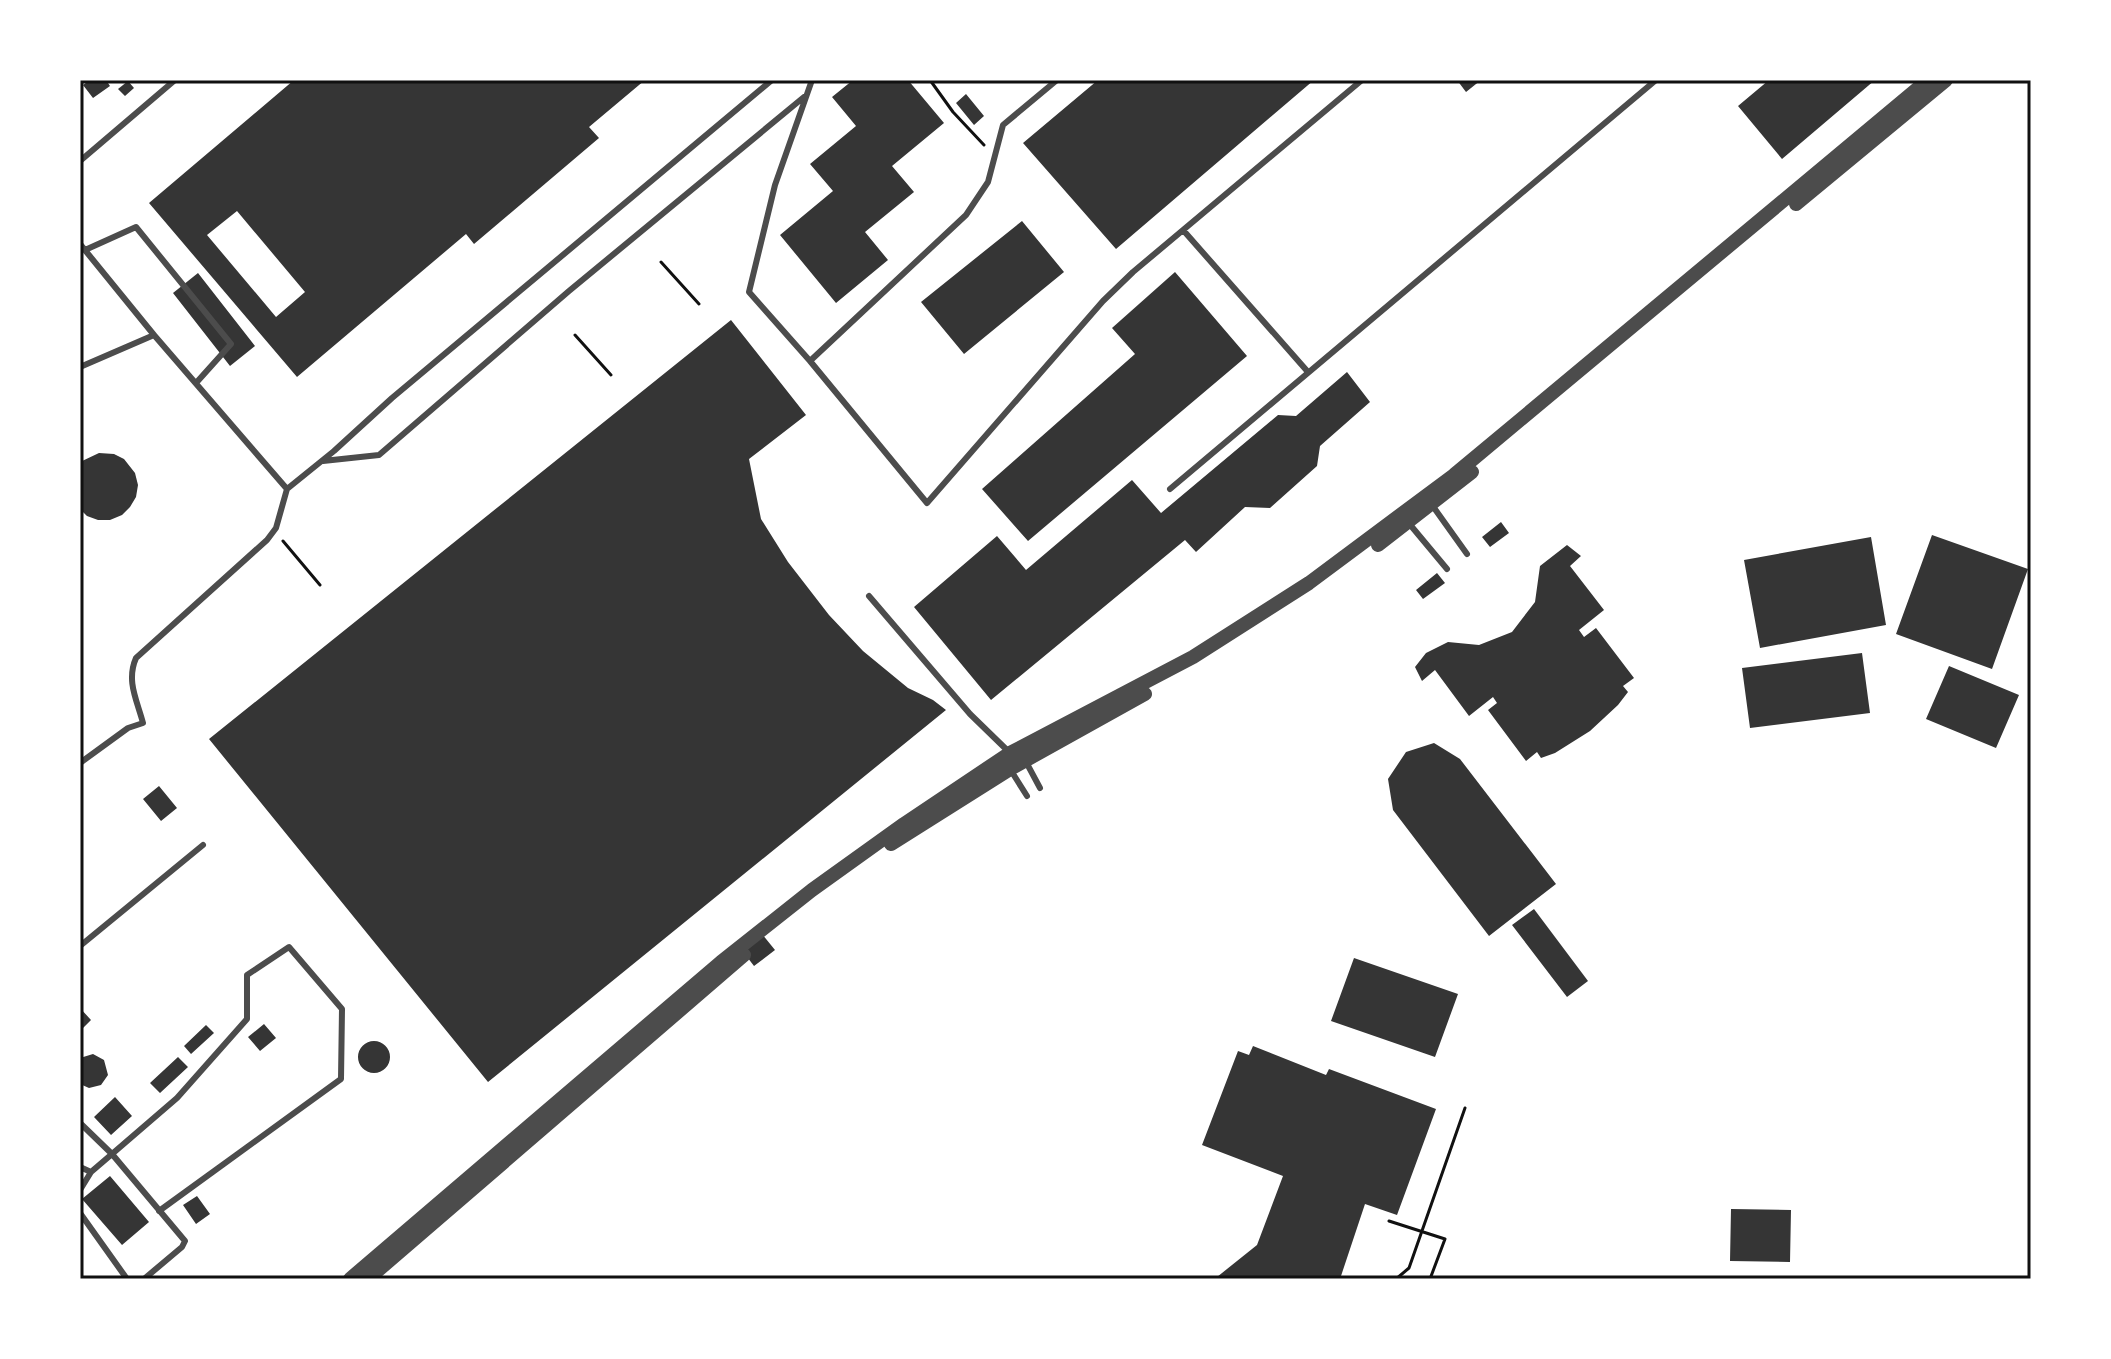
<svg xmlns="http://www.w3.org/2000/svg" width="2111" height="1359" viewBox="0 0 2111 1359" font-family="Overpass,sans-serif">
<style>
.building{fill:#353535;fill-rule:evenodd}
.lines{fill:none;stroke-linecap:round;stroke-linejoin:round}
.path{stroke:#111;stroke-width:3}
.service{stroke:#4c4c4c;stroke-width:6}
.tertiary{stroke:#4c4c4c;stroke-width:14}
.neatline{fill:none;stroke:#111;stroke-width:3}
</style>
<rect width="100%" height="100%" fill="#fff"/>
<path class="building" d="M 90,80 L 106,80 L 110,86 L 93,98 L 83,85 Z
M 294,80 L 645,80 L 589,127 L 599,138 L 474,244 L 466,234 L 297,377 L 149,203 ZM 237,211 L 305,292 L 276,317 L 207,235 Z
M 853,80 L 908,80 L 944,123 L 892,166 L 914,192 L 865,232 L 888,260 L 836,303 L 780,235 L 833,191 L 810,164 L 856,126 L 832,97 Z
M 1098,80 L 1314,80 L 1116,249 L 1023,143 Z
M 1457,80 L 1481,80 L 1466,92 Z
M 1769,80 L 1875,80 L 1782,159 L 1738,106 Z
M 128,81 L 134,88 L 125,96 L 118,89 Z
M 966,94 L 984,116 L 974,125 L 956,103 Z
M 1022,221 L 1064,272 L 964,354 L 921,302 Z
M 1175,272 L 1247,356 L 1028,541 L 982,489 L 1135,354 L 1112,328 Z
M 198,273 L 255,346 L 230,366 L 173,293 Z
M 731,320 L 806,415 L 749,459 L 761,519 L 788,562 L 829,615 L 863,651 L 908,688 L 933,700 L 946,710 L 488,1082 L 209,739 Z
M 1347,372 L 1370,402 L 1320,446 L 1317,466 L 1270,508 L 1245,507 L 1196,552 L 1185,540 L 991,700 L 914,607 L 997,536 L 1026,570 L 1132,480 L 1161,513 L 1278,415 L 1296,416 Z
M 99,453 L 114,454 L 124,459 L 135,473 L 138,485 L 136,497 L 130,507 L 122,515 L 110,520 L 98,520 L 87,516 L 80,509 L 80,462 Z
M 1501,522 L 1509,533 L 1490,547 L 1482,537 Z
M 1932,535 L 2028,569 L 1992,669 L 1896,634 Z
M 1871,537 L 1886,625 L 1760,648 L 1744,560 Z
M 1567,545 L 1581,556 L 1570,566 L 1604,610 L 1579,630 L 1584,637 L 1596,628 L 1634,678 L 1623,686 L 1628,692 L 1618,705 L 1590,731 L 1555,753 L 1541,758 L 1537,752 L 1526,761 L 1488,710 L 1497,703 L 1493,697 L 1469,716 L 1435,670 L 1422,681 L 1415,667 L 1426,653 L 1448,642 L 1479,645 L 1512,632 L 1535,602 L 1540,566 Z
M 1437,573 L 1445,583 L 1423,599 L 1416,590 Z
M 1862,653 L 1870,713 L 1750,728 L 1742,668 Z
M 1949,666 L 2019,695 L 1996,748 L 1926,719 Z
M 1434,743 L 1460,759 L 1556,884 L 1489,936 L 1393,810 L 1388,779 L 1406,752 Z
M 159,786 L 177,808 L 161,821 L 143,799 Z
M 1534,909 L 1588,981 L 1567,997 L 1512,925 Z
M 758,929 L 775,950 L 754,966 L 738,945 Z
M 1354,958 L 1458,994 L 1435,1057 L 1331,1021 Z
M 80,1008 L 91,1020 L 80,1031 Z
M 264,1024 L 276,1038 L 260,1051 L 248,1037 Z
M 206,1025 L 214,1033 L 191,1054 L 184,1046 Z
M358 1057a16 16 0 1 1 32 0a16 16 0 1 1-32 0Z
M 1253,1046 L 1326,1075 L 1329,1069 L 1436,1109 L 1397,1215 L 1365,1204 L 1340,1279 L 1219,1279 L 1217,1277 L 1257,1245 L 1283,1176 L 1202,1145 L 1238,1051 L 1249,1055 Z
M 93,1054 L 104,1060 L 108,1075 L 101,1085 L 89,1088 L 80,1084 L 80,1058 Z
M 178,1057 L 188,1067 L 160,1093 L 150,1083 Z
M 115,1097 L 132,1116 L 111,1135 L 94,1117 Z
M 110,1176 L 149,1222 L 122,1245 L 82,1199 Z
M 197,1196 L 210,1214 L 196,1224 L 183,1205 Z
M 1731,1209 L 1791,1210 L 1790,1262 L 1730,1261 Z"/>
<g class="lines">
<path class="path" d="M 930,80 L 953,112 L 984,145
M 661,262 L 699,304
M 575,335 L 611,375
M 283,541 L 320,585
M 1389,1221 L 1445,1239 L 1430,1279
M 1396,1279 L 1409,1268 L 1465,1108"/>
<path class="service" d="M 812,80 L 775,185 L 749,292 L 810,361 L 927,503 L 1103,301 L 1133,272 L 1362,80
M 80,161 L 175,80
M 1183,230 L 1308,372
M 80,244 L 154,335
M 85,250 L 136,227 L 231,344 L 196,383
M 810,361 L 966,215 L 988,182 L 1003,125 L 1057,80
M 80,367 L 154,335 L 287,489 L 334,451 L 392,398 L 772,80
M 323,461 L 379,455 L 569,291 L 804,97
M 1170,489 L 1656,80
M 1432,505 L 1467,554
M 1407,521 L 1447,569
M 869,596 L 970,714 L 1008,751
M 1025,760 L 1040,788
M 80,763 L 128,728 L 143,723 C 137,700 126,681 136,658 L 267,540 L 276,528 L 287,489
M 1010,769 L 1027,796
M 80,946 L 203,845
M 80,1123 L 112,1154 L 91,1172
M 80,1167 L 91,1172 L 80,1190
M 80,1213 L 127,1279
M 144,1279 L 182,1247 L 185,1241 L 112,1154 L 177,1098 L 247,1019 L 247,975 L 289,947 L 342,1009 L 341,1079 L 159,1211"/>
<path class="tertiary" d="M 1796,204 L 1946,80
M 1378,545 L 1472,472
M 891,844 L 1010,769 L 1145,694
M 350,1279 L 721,962 L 812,890 L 904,824 L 1010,753 L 1193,657 L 1309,583 L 1454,475 L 1928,80
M 368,1279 L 744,955"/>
</g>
<rect width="2111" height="1359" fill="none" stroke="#ffffff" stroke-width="164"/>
<rect x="82" y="82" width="1947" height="1195" class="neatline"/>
</svg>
